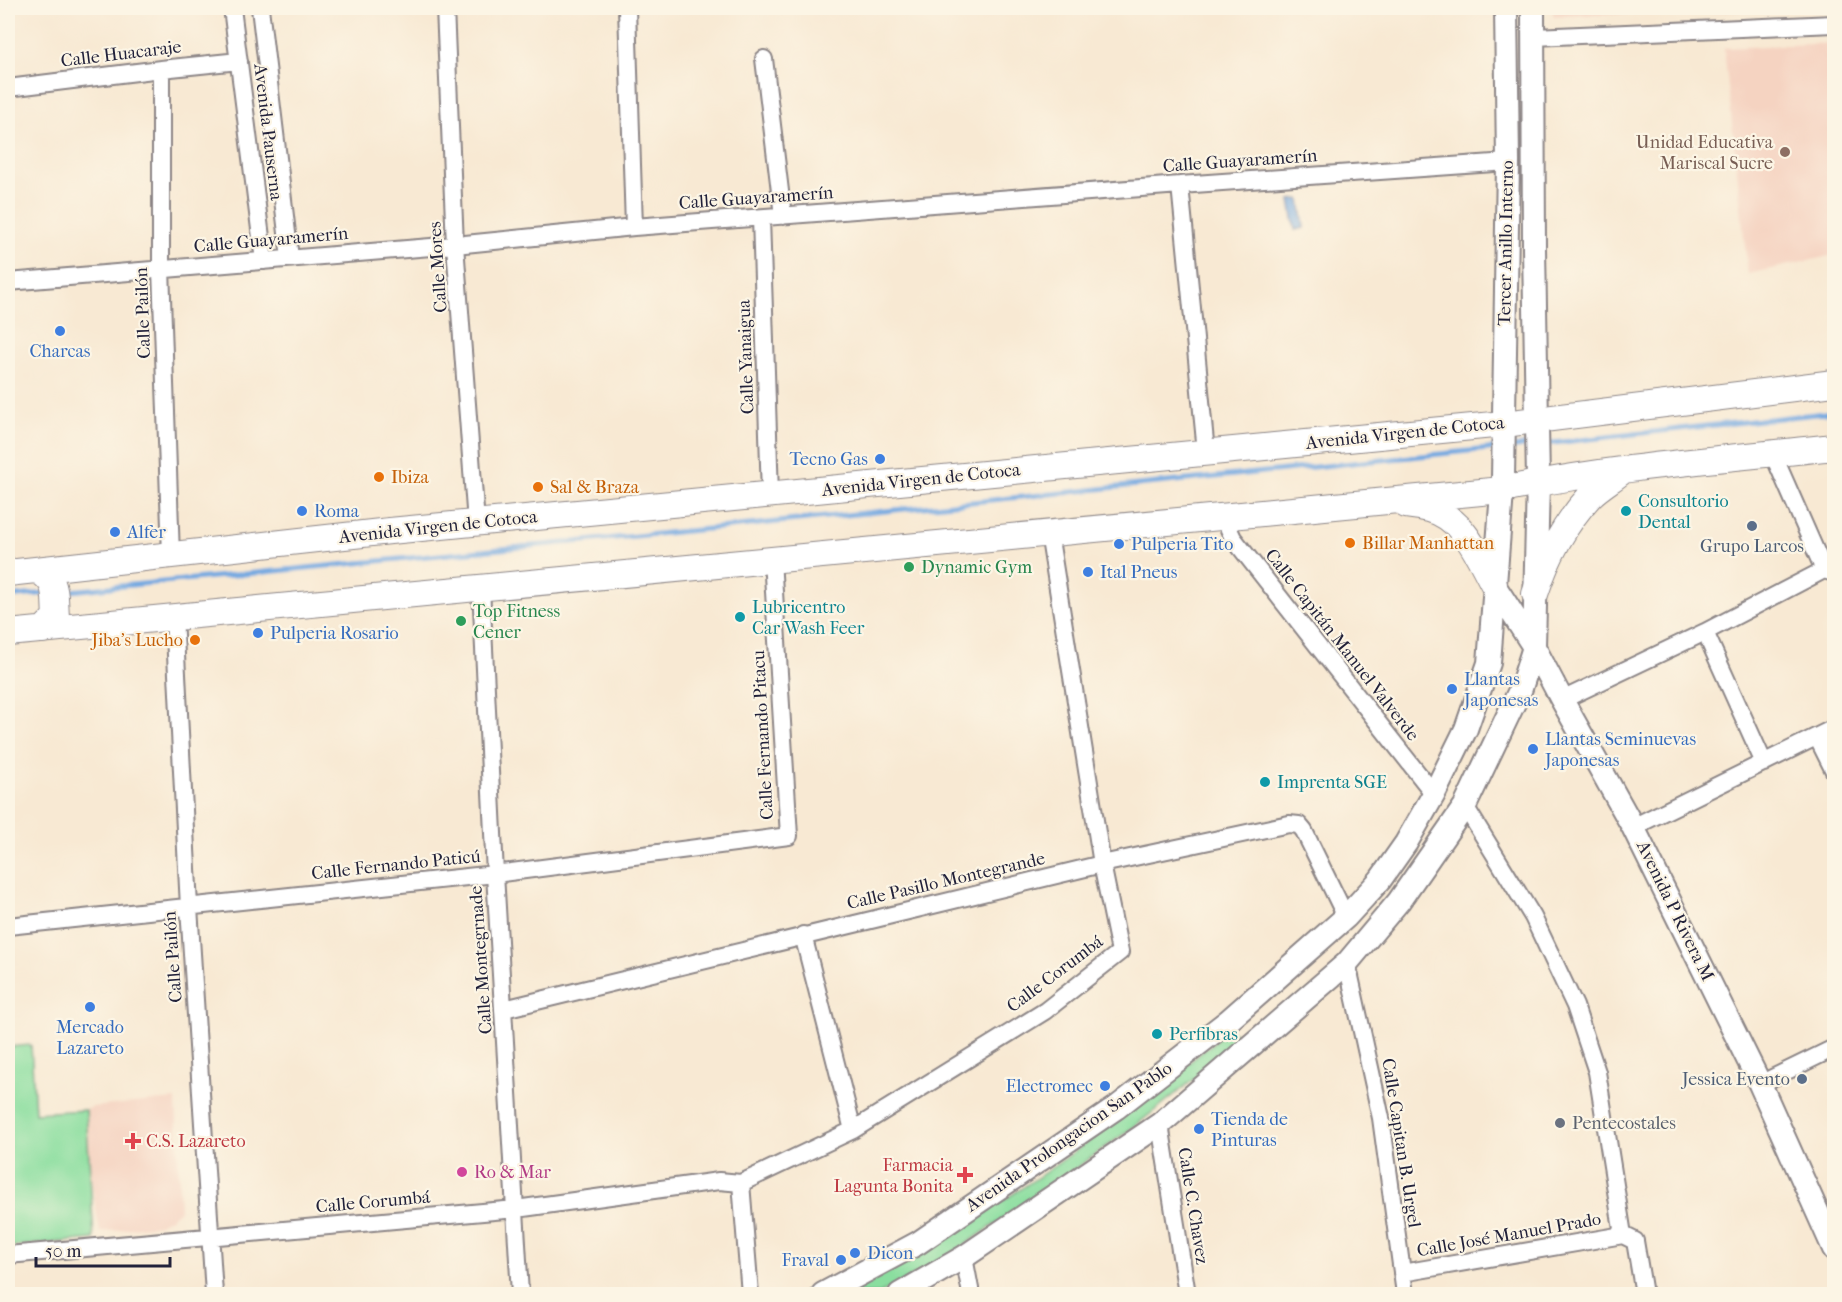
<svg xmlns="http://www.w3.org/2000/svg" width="1842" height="1302" viewBox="0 0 1842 1302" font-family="'IM FELL French Canon',serif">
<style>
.built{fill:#f5d3c1}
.green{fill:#8ade9f;stroke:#56806d;stroke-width:1.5}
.water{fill:#74a9e1;stroke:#4b668e;stroke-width:1.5}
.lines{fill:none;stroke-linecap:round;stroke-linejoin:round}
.stream{stroke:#74a9e1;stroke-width:5}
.street-casing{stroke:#8d8687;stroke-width:20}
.secondary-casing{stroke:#8d8687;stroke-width:26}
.primary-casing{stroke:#8d8687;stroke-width:28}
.street{stroke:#fff;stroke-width:16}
.secondary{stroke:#fff;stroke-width:22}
.primary{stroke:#fff;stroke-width:26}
.education-dot{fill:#8d6e63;stroke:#fcf5e5;stroke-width:2}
.shop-dot{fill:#3f7fe0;stroke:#fcf5e5;stroke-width:2}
.food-dot{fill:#e8710a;stroke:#fcf5e5;stroke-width:2}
.culture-dot{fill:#0f9aa8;stroke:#fcf5e5;stroke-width:2}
.service-dot{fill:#5c6f8a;stroke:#fcf5e5;stroke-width:2}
.leisure-dot{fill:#2e9e5b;stroke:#fcf5e5;stroke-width:2}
.worship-dot{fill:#6b7280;stroke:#fcf5e5;stroke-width:2}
.health-dot{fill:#e0444e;stroke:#fcf5e5;stroke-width:2}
.hotel-dot{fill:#d1479c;stroke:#fcf5e5;stroke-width:2}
.labels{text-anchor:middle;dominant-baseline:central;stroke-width:4.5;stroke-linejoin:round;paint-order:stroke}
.street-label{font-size:18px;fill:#22223b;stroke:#fcf5e5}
.education-label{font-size:18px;fill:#785e54;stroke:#fcf5e5;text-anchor:end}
.shop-label{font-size:18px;fill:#366cbe;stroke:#fcf5e5;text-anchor:start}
.food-label{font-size:18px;fill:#c56008;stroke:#fcf5e5;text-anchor:start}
.culture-label{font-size:18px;fill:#0d838f;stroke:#fcf5e5;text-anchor:start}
.service-label{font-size:18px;fill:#4e5e75;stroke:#fcf5e5}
.leisure-label{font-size:18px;fill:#27864d;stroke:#fcf5e5;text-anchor:start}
.worship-label{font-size:18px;fill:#5b616d;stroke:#fcf5e5;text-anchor:start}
.health-label{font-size:18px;fill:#be3a42;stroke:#fcf5e5;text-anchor:start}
.hotel-label{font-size:18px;fill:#b23c85;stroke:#fcf5e5;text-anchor:start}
</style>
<rect width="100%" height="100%" fill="#fcf5e5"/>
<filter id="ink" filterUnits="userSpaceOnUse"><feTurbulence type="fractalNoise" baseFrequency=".0167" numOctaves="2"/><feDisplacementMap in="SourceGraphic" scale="12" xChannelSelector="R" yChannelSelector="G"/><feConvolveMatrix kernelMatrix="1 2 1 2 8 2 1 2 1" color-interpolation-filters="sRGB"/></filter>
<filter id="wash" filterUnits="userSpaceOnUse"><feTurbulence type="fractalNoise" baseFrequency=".008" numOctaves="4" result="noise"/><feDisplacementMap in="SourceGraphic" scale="24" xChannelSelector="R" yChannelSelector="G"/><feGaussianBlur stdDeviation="1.35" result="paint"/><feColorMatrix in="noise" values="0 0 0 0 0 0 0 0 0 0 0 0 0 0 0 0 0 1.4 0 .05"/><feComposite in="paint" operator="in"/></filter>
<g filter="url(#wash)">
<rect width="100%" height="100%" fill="#f8e9d3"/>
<path class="built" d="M 1553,8 L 1834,8 L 1834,9 L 1553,16 Z
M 1834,43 L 1834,255 L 1748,274 L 1724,48 Z
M 176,1099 L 180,1210 L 170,1218 L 157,1225 L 100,1232 L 90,1173 L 86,1110 L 92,1107 Z"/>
<path class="green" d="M 1228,1031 L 1238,1034 L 1239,1039 L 1237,1045 L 1135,1126 L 1054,1184 L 947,1257 L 880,1294 L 847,1294 C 926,1250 1004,1203 1078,1149 C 1129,1111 1179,1071 1228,1031 Z
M 31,1045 L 35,1113 L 86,1110 L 94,1239 L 8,1247 L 8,1047 Z"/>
<path class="water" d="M 1300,199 L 1304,228 L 1295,230 L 1290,200 Z"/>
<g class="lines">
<path class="stream" d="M 1544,444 L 1834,412
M 1508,448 L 1531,445
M 60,592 L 739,526 L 1498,448
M 8,597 L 48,593"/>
</g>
</g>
<g filter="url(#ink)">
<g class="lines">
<g class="street-casing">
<path id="street" d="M 232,8 L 264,261
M 260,8 L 290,258
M 445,8 L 455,245 L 476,523
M 627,8 L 634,227
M 1534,37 L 1834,24
M 764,59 L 783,216
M 161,69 L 161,268 L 171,556
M 8,88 L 161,69 L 239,61
M 1180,185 L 1206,452
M 761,218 L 770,495
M 8,282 L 455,245 L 634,227 L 1180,185 L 1508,162
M 1773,454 L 1824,570
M 1226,516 L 1228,527 L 1233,538 L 1434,794
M 481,587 L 495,874 L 520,1294
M 174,616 L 189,907 L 214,1294
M 1705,632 L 1764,763
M 1562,700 L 1705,632 L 1824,570 L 1834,573
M 1817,737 L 1834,771
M 1465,806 L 1533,917 L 1575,1006 L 1597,1072 L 1623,1235 L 1635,1241 L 1644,1294
M 1633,827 L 1834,728
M 8,926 L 495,874 L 789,836 L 772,559
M 803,935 L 853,1130
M 1347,963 L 1381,1118 L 1405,1294
M 504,1009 L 1102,864 L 1289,824 L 1299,825 L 1304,831 L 1346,917
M 1760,1084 L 1834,1048
M 1160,1124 L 1187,1294
M 741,1183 L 750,1294
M 8,1255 L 516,1209 L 719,1181 L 741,1183 L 853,1130 L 1045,1011 L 1120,952 L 1102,864 L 1049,533
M 964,1257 L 971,1294
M 1402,1273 L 1623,1235"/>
</g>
<g class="secondary-casing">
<path id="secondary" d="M 1494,585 L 1534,647 L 1562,700 L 1633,827 L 1760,1084 L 1834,1249
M 823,1294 L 918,1243 L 1116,1108 L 1228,1021 L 1346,917 L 1380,880 L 1406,843 L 1434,794 L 1466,729 L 1489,663 L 1503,479 L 1508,162 L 1506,8
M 900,1294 L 964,1257 L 1160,1124 L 1347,963 L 1399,901 L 1465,806 L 1521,688 L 1534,647 L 1538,482 L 1534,248 L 1533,8"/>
</g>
<g class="primary-casing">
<path id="primary" d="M 1406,505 C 1414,506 1422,507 1429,509 C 1464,518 1478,556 1494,585
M 37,570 C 59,582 54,594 56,617 L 43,630
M 8,573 L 390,531 L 1504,424 L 1834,383
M 1535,594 C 1547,557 1564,524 1591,495 C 1599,487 1611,480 1621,472
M 8,633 L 1502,490 C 1612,467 1724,459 1834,447"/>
</g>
<use href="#street" class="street"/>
<use href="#secondary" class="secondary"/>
<use href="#primary" class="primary"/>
</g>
</g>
<circle class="education-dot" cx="1785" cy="152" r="6"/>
<g class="shop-dot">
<circle cx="60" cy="331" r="6"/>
<circle cx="880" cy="459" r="6"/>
<circle cx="302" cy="511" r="6"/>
<circle cx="115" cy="532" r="6"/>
<circle cx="1119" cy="544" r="6"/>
<circle cx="1088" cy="572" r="6"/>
<circle cx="258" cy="633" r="6"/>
<circle cx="1452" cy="689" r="6"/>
<circle cx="1533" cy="749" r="6"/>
<circle cx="90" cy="1007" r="6"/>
<circle cx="1105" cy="1086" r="6"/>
<circle cx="1199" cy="1129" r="6"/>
<circle cx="855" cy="1253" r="6"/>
<circle cx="841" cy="1260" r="6"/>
</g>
<g class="food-dot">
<circle cx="379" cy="477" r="6"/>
<circle cx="538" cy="487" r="6"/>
<circle cx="1350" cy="543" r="6"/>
<circle cx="195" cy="640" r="6"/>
</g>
<g class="culture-dot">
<circle cx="1626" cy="511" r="6"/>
<circle cx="740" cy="617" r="6"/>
<circle cx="1265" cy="782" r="6"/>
<circle cx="1157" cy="1034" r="6"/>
</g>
<g class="service-dot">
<circle cx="1752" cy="526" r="6"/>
<circle cx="1802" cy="1079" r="6"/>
</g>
<g class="leisure-dot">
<circle cx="909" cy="567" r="6"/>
<circle cx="461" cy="621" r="6"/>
</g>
<circle class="worship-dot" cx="1560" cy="1123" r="6"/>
<g class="health-dot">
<path d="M130 1132h6v6h6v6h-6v6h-6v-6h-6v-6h6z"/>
<path d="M962 1166h6v6h6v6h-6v6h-6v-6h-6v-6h6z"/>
</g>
<circle class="hotel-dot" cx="462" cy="1172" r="6"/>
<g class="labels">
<g class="street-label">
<text transform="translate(121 54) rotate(-7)">Calle Huacaraje</text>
<text transform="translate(268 132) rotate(83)">Avenida Pauserna</text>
<text transform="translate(1240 161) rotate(-4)">Calle Guayaramerín</text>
<text transform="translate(756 198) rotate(-4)">Calle Guayaramerín</text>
<text transform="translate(271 240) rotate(-5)">Calle Guayaramerín</text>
<text transform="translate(1506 243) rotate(-89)">Tercer Anillo Interno</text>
<text transform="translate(438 267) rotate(-94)">Calle Mores</text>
<text transform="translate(143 313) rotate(-92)">Calle Pailón</text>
<text transform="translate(746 357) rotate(-92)">Calle Yanaigua</text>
<text transform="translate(1405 433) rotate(-6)">Avenida Virgen de Cotoca</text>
<text transform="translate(921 480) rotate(-6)">Avenida Virgen de Cotoca</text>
<text transform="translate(438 527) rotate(-6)">Avenida Virgen de Cotoca</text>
<text transform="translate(1342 645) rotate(52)">Calle Capitán Manuel Valverde</text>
<text transform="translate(763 735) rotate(-93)">Calle Fernando Pitacu</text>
<text transform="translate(396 865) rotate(-6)">Calle Fernando Paticú</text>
<text transform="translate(946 881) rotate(-13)">Calle Pasillo Montegrande</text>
<text transform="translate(1675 911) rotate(64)">Avenida P Rivera M</text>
<text transform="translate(173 957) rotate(-94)">Calle Pailón</text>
<text transform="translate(481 960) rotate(-94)">Calle Montegrnade</text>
<text transform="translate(1055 974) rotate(-37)">Calle Corumbá</text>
<text transform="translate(1069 1137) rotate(-35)">Avenida Prolongacion San Pablo</text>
<text transform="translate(1401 1143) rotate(81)">Calle Capitan B. Urgel</text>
<text transform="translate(373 1202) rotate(-5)">Calle Corumbá</text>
<text transform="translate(1193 1206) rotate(81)">Calle C. Chavez</text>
<text transform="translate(1509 1235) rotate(-10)">Calle José Manuel Prado</text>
</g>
<g class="education-label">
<text x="1773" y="142">Unidad Educativa<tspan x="1773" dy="21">Mariscal Sucre</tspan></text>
</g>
<g class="shop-label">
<text x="60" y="351" text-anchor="middle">Charcas</text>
<text x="868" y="459" text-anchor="end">Tecno Gas</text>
<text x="314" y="511">Roma</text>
<text x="127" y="532">Alfer</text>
<text x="1131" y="544">Pulperia Tito</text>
<text x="1100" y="572">Ital Pneus</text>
<text x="270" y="633">Pulperia Rosario</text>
<text x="1464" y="679">Llantas<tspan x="1464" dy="21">Japonesas</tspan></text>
<text x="1545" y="739">Llantas Seminuevas<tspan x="1545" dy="21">Japonesas</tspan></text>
<text x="90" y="1027" text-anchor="middle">Mercado<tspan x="90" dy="21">Lazareto</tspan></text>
<text x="1093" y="1086" text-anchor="end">Electromec</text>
<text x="1211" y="1119">Tienda de<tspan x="1211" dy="21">Pinturas</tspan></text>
<text x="867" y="1253">Dicon</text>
<text x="829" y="1260" text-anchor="end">Fraval</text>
</g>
<g class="food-label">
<text x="391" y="477">Ibiza</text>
<text x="550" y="487">Sal &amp; Braza</text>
<text x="1362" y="543">Billar Manhattan</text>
<text x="183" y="640" text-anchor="end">Jiba's Lucho</text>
</g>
<g class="culture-label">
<text x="1638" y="501">Consultorio<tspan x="1638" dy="21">Dental</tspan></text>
<text x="752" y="607">Lubricentro<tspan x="752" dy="21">Car Wash Feer</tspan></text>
<text x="1277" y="782">Imprenta SGE</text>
<text x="1169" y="1034">Perfibras</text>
</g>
<g class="service-label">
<text x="1752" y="546">Grupo Larcos</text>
<text x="1790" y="1079" text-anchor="end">Jessica Evento</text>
</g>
<g class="leisure-label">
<text x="921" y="567">Dynamic Gym</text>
<text x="473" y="611">Top Fitness<tspan x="473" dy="21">Cener</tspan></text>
</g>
<g class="worship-label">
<text x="1572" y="1123">Pentecostales</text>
</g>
<g class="health-label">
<text x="146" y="1141">C.S. Lazareto</text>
<text x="953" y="1165" text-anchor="end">Farmacia<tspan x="953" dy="21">Lagunta Bonita</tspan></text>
</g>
<g class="hotel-label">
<text x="474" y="1172">Ro &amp; Mar</text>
</g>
</g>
<rect width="1842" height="1302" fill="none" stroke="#fcf5e5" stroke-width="30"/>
<path d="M36 1257v9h134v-9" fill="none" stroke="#22223b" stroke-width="3"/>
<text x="45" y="1257" font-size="18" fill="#22223b" stroke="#fcf5e5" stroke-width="4.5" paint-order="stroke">50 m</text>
</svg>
